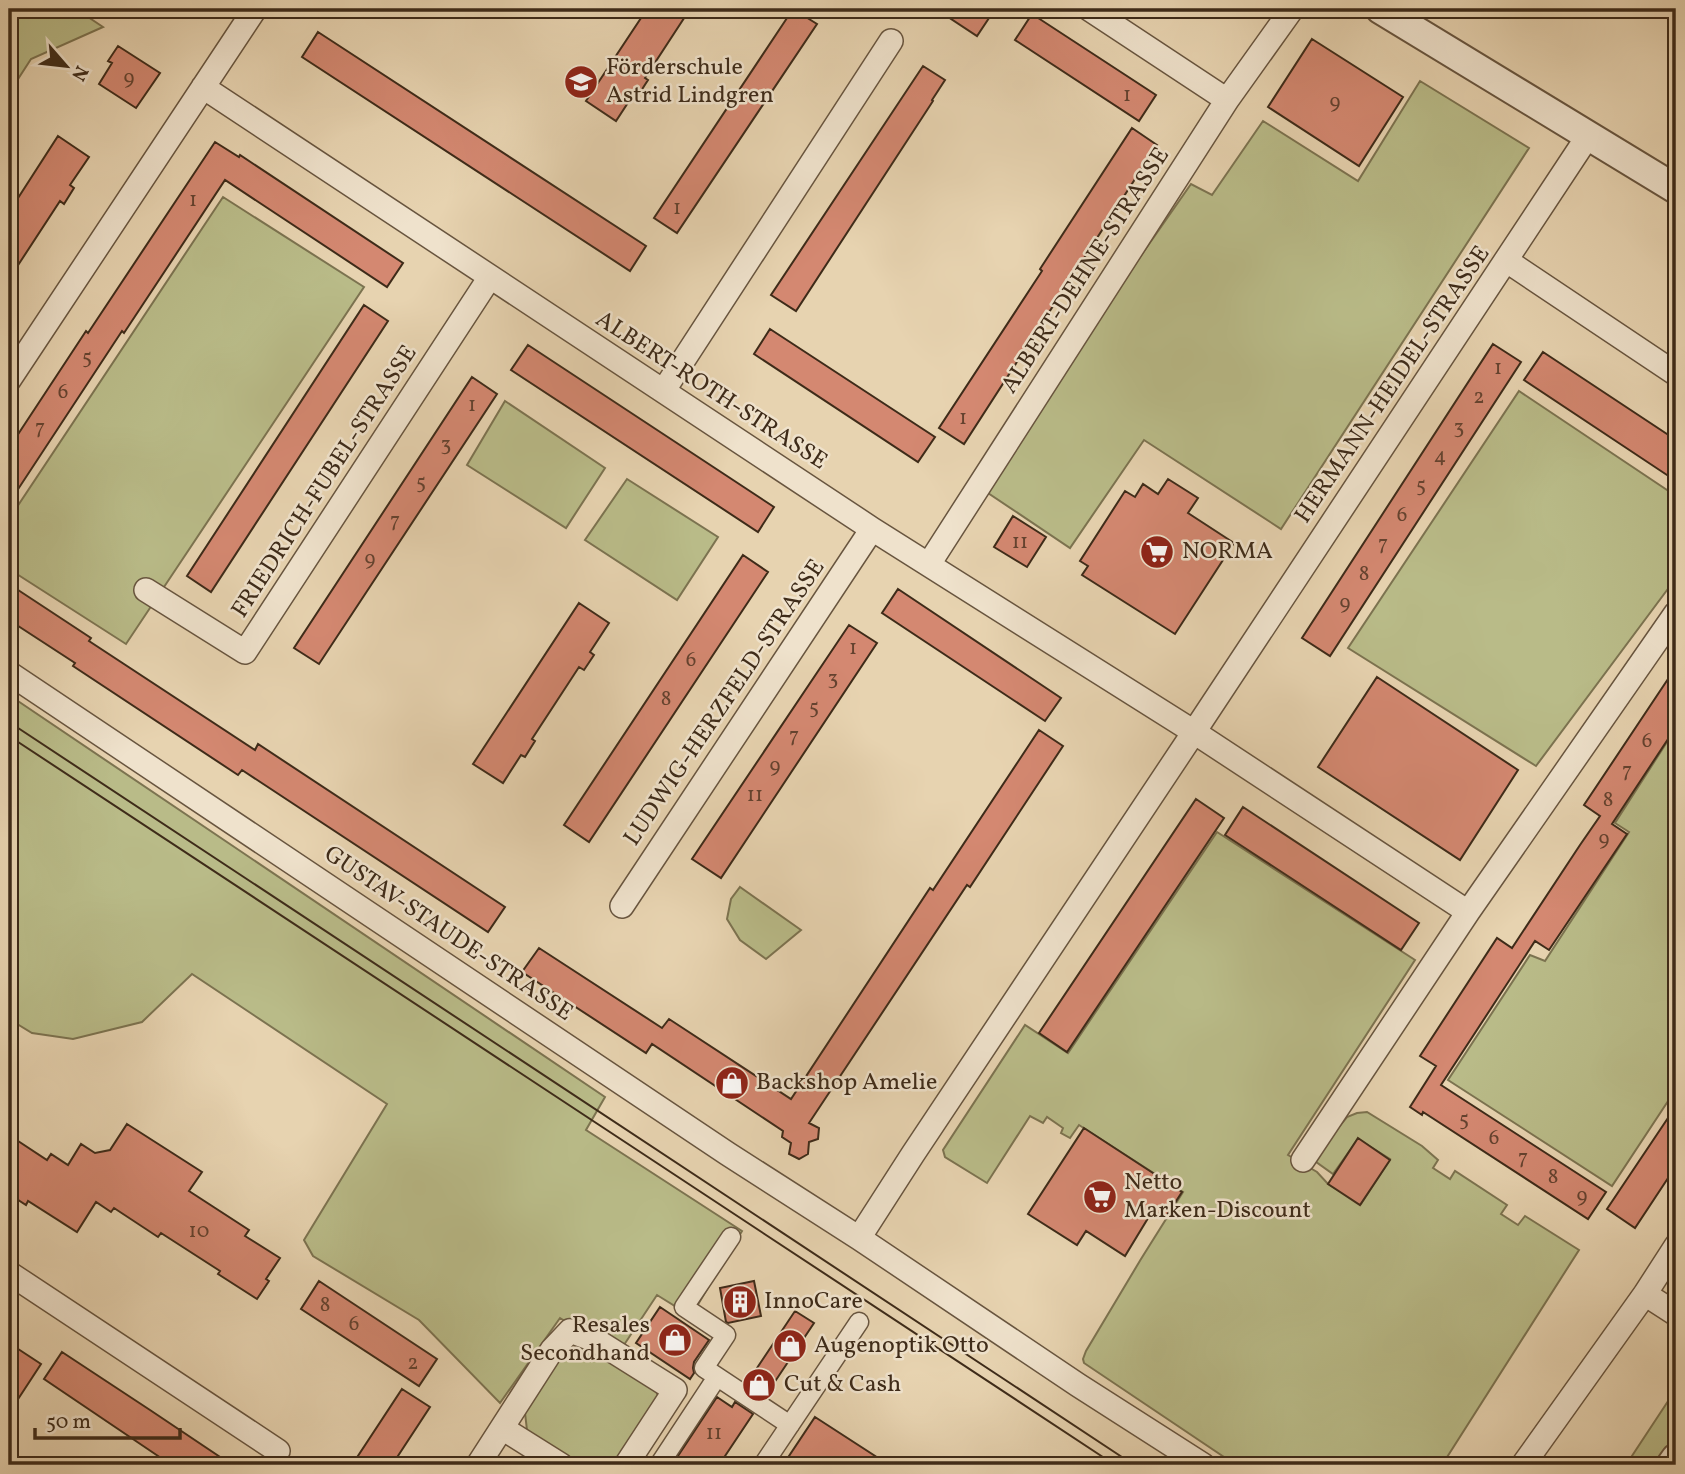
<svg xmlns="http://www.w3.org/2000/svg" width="1685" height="1474" viewBox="0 0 1685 1474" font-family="Vollkorn,serif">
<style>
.green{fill:#b9bb88;stroke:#7c7350;stroke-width:2}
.building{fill:#d48871;stroke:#3e2b19;stroke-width:2}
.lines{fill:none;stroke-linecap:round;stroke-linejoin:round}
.pedestrian-casing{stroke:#68553f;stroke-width:21}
.minor-casing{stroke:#68553f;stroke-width:26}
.tertiary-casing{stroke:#68553f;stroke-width:32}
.pedestrian{stroke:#efe2cc;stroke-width:18}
.minor{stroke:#efe2cc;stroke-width:23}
.tertiary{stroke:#efe2cc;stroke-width:28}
.tram{stroke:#3e2b19;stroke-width:2}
.labels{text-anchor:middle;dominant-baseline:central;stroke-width:5;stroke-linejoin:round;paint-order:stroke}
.number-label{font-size:21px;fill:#64422f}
.poi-label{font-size:24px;fill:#3e2b19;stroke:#efe2cc;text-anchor:start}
.street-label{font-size:24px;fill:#3e2b19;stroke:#efe2cc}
</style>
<rect width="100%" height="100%" fill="#e7d3b0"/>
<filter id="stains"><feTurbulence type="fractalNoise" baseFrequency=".00286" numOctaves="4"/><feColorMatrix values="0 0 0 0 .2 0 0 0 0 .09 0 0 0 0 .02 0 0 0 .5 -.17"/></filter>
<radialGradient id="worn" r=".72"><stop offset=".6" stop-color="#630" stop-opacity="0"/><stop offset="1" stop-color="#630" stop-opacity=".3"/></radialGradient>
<path class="green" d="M 9,9 L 76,9 L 103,27 L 31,59 L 9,93 Z
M 1420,81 L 1529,148 L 1281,529 L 1144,440 L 1070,548 L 979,487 L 1191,184 L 1212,195 L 1263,121 L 1358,181 Z
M 223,197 L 364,287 L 126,644 L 9,569 L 9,519 Z
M 1519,391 L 1676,496 L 1676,578 L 1536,766 L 1348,648 Z
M 505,401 L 605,468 L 566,528 L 467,465 Z
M 627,479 L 718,537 L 677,600 L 585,540 Z
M 9,695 L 605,1097 L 586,1130 L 742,1231 L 691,1316 L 657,1295 L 618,1354 L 560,1318 L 500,1403 L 419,1320 L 313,1256 L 304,1240 L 387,1104 L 192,974 L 142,1022 L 73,1039 L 32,1033 L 9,1019 Z
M 1676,728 L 1676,1089 L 1612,1186 L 1448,1080 L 1530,955 L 1545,961 L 1629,832 L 1615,823 Z
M 1217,832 L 1415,960 L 1288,1155 L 1317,1172 L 1328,1184 L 1361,1204 L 1390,1159 L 1358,1139 L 1333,1174 L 1312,1159 L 1347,1117 L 1357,1113 L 1367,1112 L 1422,1146 L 1438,1160 L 1433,1168 L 1450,1179 L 1455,1171 L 1507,1205 L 1501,1214 L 1518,1225 L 1525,1216 L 1579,1250 L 1442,1465 L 1236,1465 L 1084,1363 L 1083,1359 L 1086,1351 L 1141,1259 L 1183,1192 L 1079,1125 L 1070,1138 L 1061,1133 L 1063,1128 L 1047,1117 L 1043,1123 L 1030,1116 L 987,1183 L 945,1157 L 943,1150 L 1025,1025 L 1068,1053 Z
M 740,887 L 801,930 L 766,959 L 740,940 L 727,919 L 731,899 Z
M 571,1348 L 593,1348 L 655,1388 L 659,1399 L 620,1465 L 574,1465 L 528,1439 L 524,1404 L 556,1356 Z
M 1676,1389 L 1676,1435 L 1657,1465 L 1626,1465 Z"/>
<path class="building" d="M 647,9 L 690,9 L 645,78 L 648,80 L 639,94 L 635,92 L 616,121 L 586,101 Z
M 793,9 L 817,24 L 677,233 L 654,218 Z
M 936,9 L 995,9 L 977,36 Z
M 1032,14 L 1156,95 L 1139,121 L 1015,40 Z
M 318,32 L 646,246 L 630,271 L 302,57 Z
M 1312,39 L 1403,97 L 1359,166 L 1268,107 Z
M 118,46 L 160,73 L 136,108 L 99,84 L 112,63 L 108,61 Z
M 923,66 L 945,80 L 932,100 L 933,101 L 796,311 L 771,295 Z
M 1132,128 L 1157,145 L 964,444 L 939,428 L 1042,271 L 1040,269 Z
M 58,136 L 89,157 L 70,185 L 74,188 L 64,204 L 60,201 L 9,279 L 9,212 Z
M 215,142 L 239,157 L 240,155 L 403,263 L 387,287 L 225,180 L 124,333 L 122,331 L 9,503 L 9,448 L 86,331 L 88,333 Z
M 364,305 L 388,321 L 211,592 L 187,576 Z
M 770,329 L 935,437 L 918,462 L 754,354 Z
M 1493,344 L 1521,362 L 1330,656 L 1302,638 Z
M 528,345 L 774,507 L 758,532 L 511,370 Z
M 1543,352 L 1676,440 L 1676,481 L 1524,380 Z
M 472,377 L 497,394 L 319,664 L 294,648 Z
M 1168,479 L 1198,498 L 1188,513 L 1234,543 L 1175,634 L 1082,575 L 1088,566 L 1080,561 L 1125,491 L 1135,497 L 1143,484 L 1158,494 Z
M 1013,516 L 1046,537 L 1027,567 L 994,547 Z
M 743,555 L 768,572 L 589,842 L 564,825 Z
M 9,584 L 91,638 L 89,641 L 255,750 L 258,744 L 505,907 L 488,932 L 242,770 L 238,775 L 73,666 L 75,663 L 9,620 Z
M 898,589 L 1061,698 L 1045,721 L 882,613 Z
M 579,603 L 609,623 L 590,652 L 594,655 L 584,670 L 579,667 L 532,739 L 535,741 L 525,757 L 521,755 L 503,783 L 473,764 Z
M 849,625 L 877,643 L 721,878 L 692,859 Z
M 1676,667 L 1676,727 L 1612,824 L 1627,834 L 1549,950 L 1535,941 L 1441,1085 L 1606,1192 L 1588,1219 L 1423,1112 L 1422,1115 L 1410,1107 L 1436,1066 L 1420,1056 L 1497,938 L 1512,948 L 1580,845 L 1600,816 L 1584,805 Z
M 1377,677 L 1518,770 L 1460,860 L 1318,767 Z
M 1039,730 L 1063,746 L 970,887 L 967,885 L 809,1123 L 819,1128 L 818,1139 L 809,1142 L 808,1154 L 799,1159 L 789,1154 L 791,1143 L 782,1137 L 783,1131 L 652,1044 L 646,1053 L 522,972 L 539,948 L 662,1028 L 669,1019 L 791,1099 L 930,888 L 933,890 Z
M 1196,799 L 1224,818 L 1067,1052 L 1039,1033 Z
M 1243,807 L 1419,923 L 1401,950 L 1225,835 Z
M 1676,1106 L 1676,1166 L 1635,1228 L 1607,1209 Z
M 127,1124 L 202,1172 L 189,1191 L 249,1230 L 245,1236 L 280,1258 L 266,1279 L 269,1281 L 257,1299 L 218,1274 L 220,1271 L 161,1233 L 158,1237 L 114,1208 L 111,1212 L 96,1202 L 77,1232 L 28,1201 L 26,1205 L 9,1194 L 9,1135 L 47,1160 L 51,1154 L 68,1165 L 81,1144 L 95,1153 L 110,1150 Z
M 1084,1128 L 1182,1192 L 1165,1218 L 1153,1210 L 1125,1256 L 1086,1231 L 1077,1245 L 1028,1214 Z
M 1358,1138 L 1390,1160 L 1360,1205 L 1328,1184 Z
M 319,1281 L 437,1359 L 419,1386 L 301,1309 Z
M 754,1281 L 761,1316 L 728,1323 L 726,1322 L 720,1288 Z
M 660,1307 L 709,1340 L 694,1362 L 693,1368 L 694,1373 L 690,1379 L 636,1343 Z
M 795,1311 L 814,1323 L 766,1395 L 747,1383 Z
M 9,1343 L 41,1364 L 9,1413 Z
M 62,1352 L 150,1410 L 232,1465 L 171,1465 L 161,1458 L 44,1379 Z
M 402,1389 L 430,1407 L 392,1465 L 352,1465 Z
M 717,1397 L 732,1407 L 735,1402 L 753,1414 L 719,1465 L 672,1465 Z
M 815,1417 L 889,1465 L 783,1465 Z"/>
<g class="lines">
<g class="pedestrian-casing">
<path id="pedestrian" d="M 731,1237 L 684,1307 L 726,1335 L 704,1368 L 790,1425
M 659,1465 L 717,1377
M 763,1465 L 859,1322"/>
</g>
<g class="minor-casing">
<path id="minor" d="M 1089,9 L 1227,100
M 203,87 L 872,529 L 1194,732 L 1468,912
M 1507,261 L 1676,374
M 9,380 L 255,9
M 664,390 L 891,41
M 929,564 L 1227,100 L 1292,9
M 146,590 L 245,652 L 490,277
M 9,673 L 728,1154 L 859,1238 L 1078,1385 L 1203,1465
M 622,906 L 872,529
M 1303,1160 L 1468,912 L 1676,613
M 859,1238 L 913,1154 L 1194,732 L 1588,136
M 9,1273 L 278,1451
M 1645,1294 L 1676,1314
M 502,1428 L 561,1465
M 478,1465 L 552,1350 L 570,1331 L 597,1341 L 675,1390 L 626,1465
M 1523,1465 L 1645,1294 L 1676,1246"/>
</g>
<g class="tertiary-casing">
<path id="tertiary" d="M 1380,9 L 1676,189
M 1671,1465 L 1676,1458"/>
</g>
<use href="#pedestrian" class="pedestrian"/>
<use href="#minor" class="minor"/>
<use href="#tertiary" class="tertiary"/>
<path class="tram" d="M 9,722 L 1134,1465
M 9,736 L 1115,1465"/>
</g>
<defs>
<g id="school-disc" transform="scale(1.75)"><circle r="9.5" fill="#8f2418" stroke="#efe2cc"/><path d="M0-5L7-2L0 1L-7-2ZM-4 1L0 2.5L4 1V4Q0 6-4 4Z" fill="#fff"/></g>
<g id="supermarket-disc" transform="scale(1.75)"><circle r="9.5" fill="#8f2418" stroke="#efe2cc"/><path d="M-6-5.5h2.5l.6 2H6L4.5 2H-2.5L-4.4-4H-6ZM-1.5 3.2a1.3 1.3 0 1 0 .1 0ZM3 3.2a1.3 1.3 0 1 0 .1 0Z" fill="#fff"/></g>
<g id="shop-disc" transform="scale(1.75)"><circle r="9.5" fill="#8f2418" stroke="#efe2cc"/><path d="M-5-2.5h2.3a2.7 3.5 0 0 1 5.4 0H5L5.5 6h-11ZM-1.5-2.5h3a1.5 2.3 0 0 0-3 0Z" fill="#fff"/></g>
<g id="building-disc" transform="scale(1.75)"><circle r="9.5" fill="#8f2418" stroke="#efe2cc"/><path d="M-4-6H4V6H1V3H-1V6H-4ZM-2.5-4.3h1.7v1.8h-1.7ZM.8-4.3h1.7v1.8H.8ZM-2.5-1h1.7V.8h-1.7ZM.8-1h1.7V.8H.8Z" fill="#fff"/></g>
</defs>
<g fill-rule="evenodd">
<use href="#school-disc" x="581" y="82"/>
<use href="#supermarket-disc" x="1157" y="552"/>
<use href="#shop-disc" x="732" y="1083"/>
<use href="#supermarket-disc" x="1100" y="1197"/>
<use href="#building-disc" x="740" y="1302"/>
<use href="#shop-disc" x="675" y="1340"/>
<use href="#shop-disc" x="790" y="1346"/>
<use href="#shop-disc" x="759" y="1385"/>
</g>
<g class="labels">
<g class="number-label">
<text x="129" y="78">9</text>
<text x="1127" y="95">1</text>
<text x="1335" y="102">9</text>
<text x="193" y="200">1</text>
<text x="677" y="208">1</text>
<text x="87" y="357">5</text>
<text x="1498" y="368">1</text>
<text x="63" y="392">6</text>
<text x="1479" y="397">2</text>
<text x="472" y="405">1</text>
<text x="963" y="418">1</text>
<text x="1459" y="427">3</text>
<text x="40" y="428">7</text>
<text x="446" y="444">3</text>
<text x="1440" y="456">4</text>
<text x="421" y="482">5</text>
<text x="1421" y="485">5</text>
<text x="1402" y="515">6</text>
<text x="395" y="521">7</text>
<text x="1020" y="542">11</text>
<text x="1383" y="544">7</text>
<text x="370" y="559">9</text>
<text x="1364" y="574">8</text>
<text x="1345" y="603">9</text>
<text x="853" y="648">1</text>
<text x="691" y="660">6</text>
<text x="833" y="678">3</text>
<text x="666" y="699">8</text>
<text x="814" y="707">5</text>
<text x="794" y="736">7</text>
<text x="1647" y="741">6</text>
<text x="775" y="766">9</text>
<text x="1627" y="771">7</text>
<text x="755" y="795">11</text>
<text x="1608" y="800">8</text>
<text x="1604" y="839">9</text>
<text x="1464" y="1119">5</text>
<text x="1494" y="1138">6</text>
<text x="1523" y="1158">7</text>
<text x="1553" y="1177">8</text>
<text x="1582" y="1196">9</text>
<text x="199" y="1231">10</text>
<text x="325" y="1305">8</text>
<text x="354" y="1324">6</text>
<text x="413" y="1363">2</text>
<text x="714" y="1433">11</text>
</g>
<g class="poi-label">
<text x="606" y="68">Förderschule<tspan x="606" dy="28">Astrid Lindgren</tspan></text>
<text x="1182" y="552">NORMA</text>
<text x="756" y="1083">Backshop Amelie</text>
<text x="1124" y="1183">Netto<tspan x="1124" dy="28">Marken-Discount</tspan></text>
<text x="764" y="1302">InnoCare</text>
<text x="650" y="1326" text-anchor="end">Resales<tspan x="650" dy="28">Secondhand</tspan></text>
<text x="814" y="1346">Augenoptik Otto</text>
<text x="784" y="1385">Cut &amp; Cash</text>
</g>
<g class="street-label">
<text transform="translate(1086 271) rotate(-57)">ALBERT-DEHNE-STRASSE</text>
<text transform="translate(1393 385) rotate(-56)">HERMANN-HEIDEL-STRASSE</text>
<text transform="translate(711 391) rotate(33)">ALBERT-ROTH-STRASSE</text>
<text transform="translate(325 482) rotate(-57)">FRIEDRICH-FUBEL-STRASSE</text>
<text transform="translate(725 703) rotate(-56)">LUDWIG-HERZFELD-STRASSE</text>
<text transform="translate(448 934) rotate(34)">GUSTAV-STAUDE-STRASSE</text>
</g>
</g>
<rect width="1685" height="1474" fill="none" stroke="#e7d3b0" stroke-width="35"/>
<rect x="10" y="10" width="1664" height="1453" fill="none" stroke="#3e2b19" stroke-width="3.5"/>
<rect x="18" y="18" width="1650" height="1439" fill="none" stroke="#3e2b19" stroke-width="2"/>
<g transform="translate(66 66) rotate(118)" stroke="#efe2cc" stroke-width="5" paint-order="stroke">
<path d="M0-5L12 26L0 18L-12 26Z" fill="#3e2b19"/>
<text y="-10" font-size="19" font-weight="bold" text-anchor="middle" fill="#3e2b19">N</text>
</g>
<path d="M35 1428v10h145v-10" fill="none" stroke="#3e2b19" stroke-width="3.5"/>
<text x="46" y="1428" font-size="21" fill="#3e2b19" stroke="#efe2cc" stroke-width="5" paint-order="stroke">50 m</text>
<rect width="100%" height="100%" filter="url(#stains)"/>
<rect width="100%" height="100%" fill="url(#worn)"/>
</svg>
